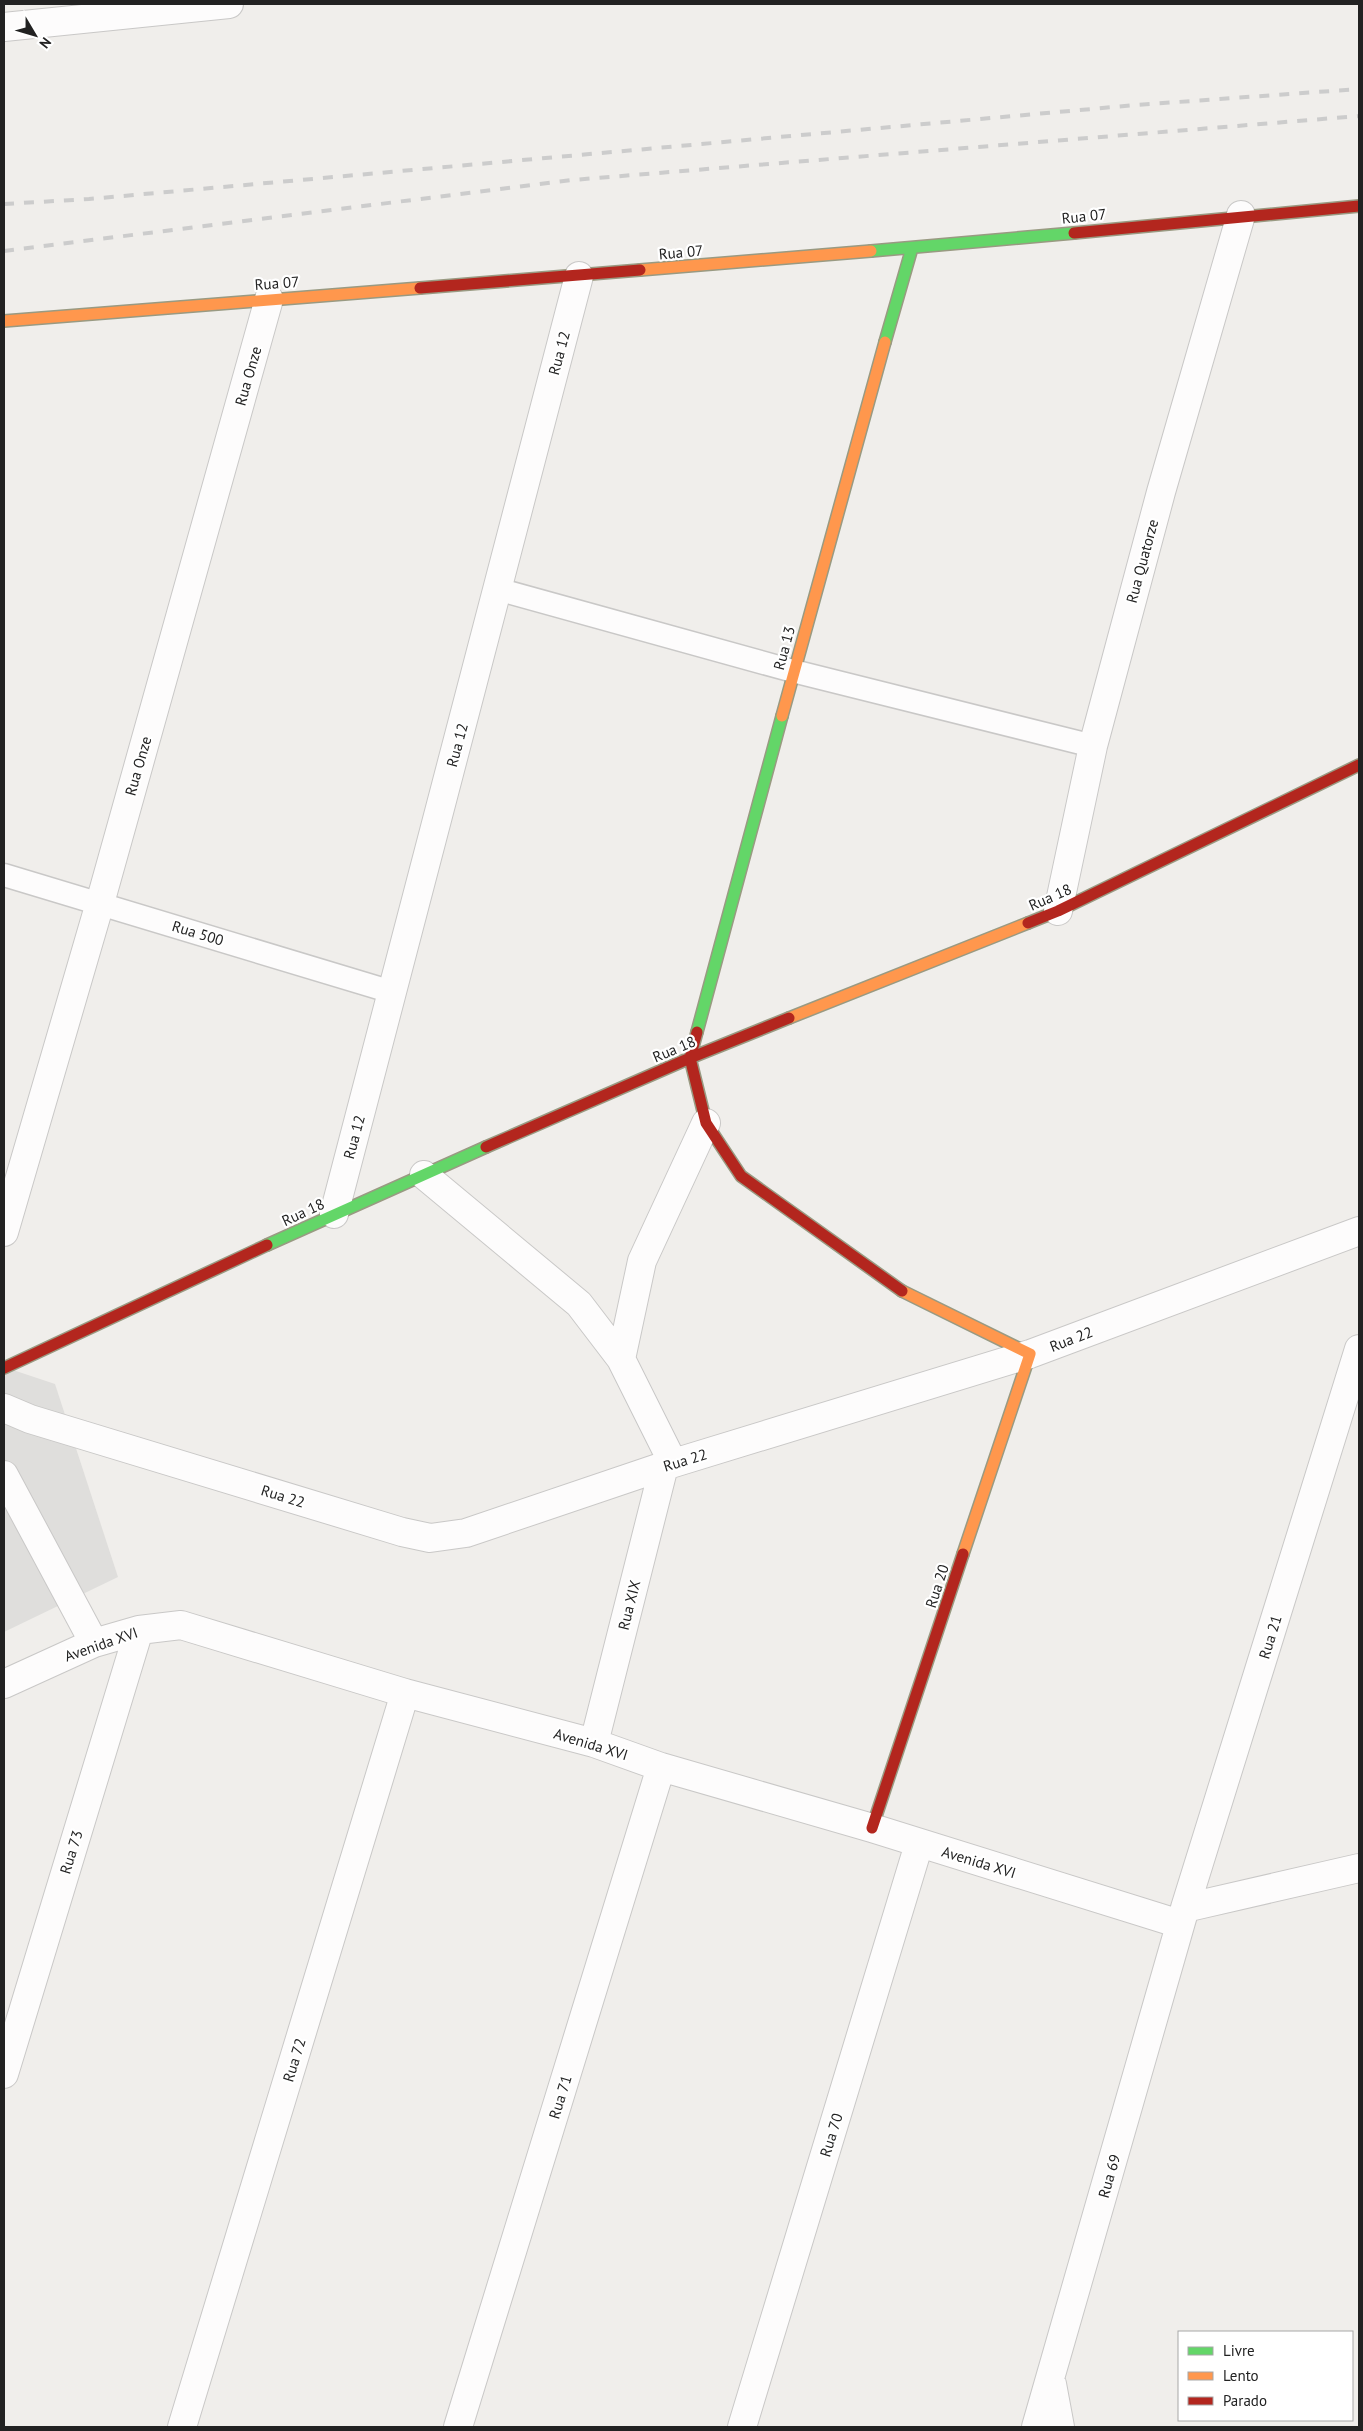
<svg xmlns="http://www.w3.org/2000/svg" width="1363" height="2431" viewBox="0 0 1363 2431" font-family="'PT Sans',sans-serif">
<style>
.residential{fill:#dfdedc}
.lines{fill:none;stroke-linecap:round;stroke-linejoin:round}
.lane-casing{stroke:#c9c8c7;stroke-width:25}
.street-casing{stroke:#c9c8c7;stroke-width:30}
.fast-casing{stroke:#999a82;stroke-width:14}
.slow-casing{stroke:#999a82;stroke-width:14}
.jam-casing{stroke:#999a82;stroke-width:14}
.lane{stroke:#fdfcfc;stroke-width:22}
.street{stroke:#fdfcfc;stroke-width:28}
.fast{stroke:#63d668;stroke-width:11}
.slow{stroke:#ff974d;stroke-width:11}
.jam{stroke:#b3261e;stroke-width:11}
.rail{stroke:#ccc;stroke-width:4;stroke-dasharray:10 10;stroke-linecap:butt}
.labels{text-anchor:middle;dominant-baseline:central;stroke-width:4.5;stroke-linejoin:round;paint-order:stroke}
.street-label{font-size:15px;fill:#222;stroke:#fff}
</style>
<rect width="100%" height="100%" fill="#f0eeeb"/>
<path class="residential" d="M 4,1367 L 55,1384 L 118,1577 L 4,1632 Z"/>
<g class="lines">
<g class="lane-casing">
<path id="lane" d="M 497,589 L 793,671 L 1093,746
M 4,875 L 392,992"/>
</g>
<g class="street-casing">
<path id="street" d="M 4,27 L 229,4
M 1058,911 L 1093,746 L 1161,492 L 1241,215
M 424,1175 L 579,1304 L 621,1359 L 673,1463
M 334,1214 L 579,276
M 4,1232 L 100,903 L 269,299
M 621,1359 L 642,1261 L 706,1123
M 4,1408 L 30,1419 L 402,1532 L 430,1538 L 466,1533 L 664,1466 L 1030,1354 L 1359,1231
M 4,1475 L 94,1643
M 4,1684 L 94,1643 L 139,1630 L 181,1625 L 405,1693 L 594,1743 L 661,1767 L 872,1828 L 1180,1924
M 594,1743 L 664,1466
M 1185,1908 L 1359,1868
M 4,2074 L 139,1630
M 1052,2384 L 1060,2427
M 182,2427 L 405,1693
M 458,2427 L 661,1767
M 742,2427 L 919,1844
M 1036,2427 L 1185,1908 L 1359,1349"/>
</g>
<g class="fast-casing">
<path id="fast" d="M 871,251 L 1074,233
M 885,342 L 912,248
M 697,1032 L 782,716
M 267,1245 L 486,1147"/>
</g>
<g class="slow-casing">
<path id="slow" d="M 640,270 L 871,251
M 4,321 L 420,288
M 782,716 L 885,342
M 789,1018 L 1028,923
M 902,1291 L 1030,1354 L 963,1554"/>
</g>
<g class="jam-casing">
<path id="jam" d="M 1074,233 L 1359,206
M 420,288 L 640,270
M 1028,923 L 1058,911 L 1359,765
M 697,1032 L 690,1058 L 706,1123 L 741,1176 L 902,1291
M 486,1147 L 690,1058 L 789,1018
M 4,1368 L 267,1245
M 872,1828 L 963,1554"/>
</g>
<use href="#lane" class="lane"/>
<use href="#street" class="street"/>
<use href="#fast" class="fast"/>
<use href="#slow" class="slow"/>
<use href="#jam" class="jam"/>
<path class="rail" d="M 4,204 L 89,199 L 1136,105 L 1359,89
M 4,251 L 572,180 L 1359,116"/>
</g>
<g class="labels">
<g class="street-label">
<text transform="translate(1084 216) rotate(-6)">Rua 07</text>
<text transform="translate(681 252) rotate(-5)">Rua 07</text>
<text transform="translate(277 283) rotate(-4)">Rua 07</text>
<text transform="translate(559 353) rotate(-75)">Rua 12</text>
<text transform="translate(248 376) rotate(-74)">Rua Onze</text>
<text transform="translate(1142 561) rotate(-75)">Rua Quatorze</text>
<text transform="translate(784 648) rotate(-75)">Rua 13</text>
<text transform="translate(457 745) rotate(-75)">Rua 12</text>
<text transform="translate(138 766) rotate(-74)">Rua Onze</text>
<text transform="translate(1050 897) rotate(-24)">Rua 18</text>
<text transform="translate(198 933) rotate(17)">Rua 500</text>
<text transform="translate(674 1049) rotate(-23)">Rua 18</text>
<text transform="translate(354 1137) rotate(-75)">Rua 12</text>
<text transform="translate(303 1212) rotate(-25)">Rua 18</text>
<text transform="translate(1071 1339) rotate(-21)">Rua 22</text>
<text transform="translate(685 1460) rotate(-17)">Rua 22</text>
<text transform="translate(283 1496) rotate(17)">Rua 22</text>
<text transform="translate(937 1586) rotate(-72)">Rua 20</text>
<text transform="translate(629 1605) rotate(-76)">Rua XIX</text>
<text transform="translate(1270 1637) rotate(-73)">Rua 21</text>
<text transform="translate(101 1644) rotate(-19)">Avenida XVI</text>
<text transform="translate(591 1744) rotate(17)">Avenida XVI</text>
<text transform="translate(71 1852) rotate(-73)">Rua 73</text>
<text transform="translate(979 1862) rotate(17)">Avenida XVI</text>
<text transform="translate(294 2060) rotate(-73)">Rua 72</text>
<text transform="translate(560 2097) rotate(-73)">Rua 71</text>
<text transform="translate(831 2135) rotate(-73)">Rua 70</text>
<text transform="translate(1109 2176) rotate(-74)">Rua 69</text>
</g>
</g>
<rect width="1363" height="2431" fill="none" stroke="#222222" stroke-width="10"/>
<rect x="1178" y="2331" width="175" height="90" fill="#ffffff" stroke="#a7a7a7"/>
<rect x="1188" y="2347" width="25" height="8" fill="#63d668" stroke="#a7a7a7"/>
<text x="1223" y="2356" font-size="15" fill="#222222">Livre</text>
<rect x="1188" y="2372" width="25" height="8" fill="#ff974d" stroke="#a7a7a7"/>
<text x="1223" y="2381" font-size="15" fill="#222222">Lento</text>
<rect x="1188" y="2397" width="25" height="8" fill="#b3261e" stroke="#a7a7a7"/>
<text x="1223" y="2406" font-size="15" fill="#222222">Parado</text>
<g transform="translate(35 35) rotate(128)" stroke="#ffffff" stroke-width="4" paint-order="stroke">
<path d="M0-4L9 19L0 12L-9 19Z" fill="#222222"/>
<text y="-8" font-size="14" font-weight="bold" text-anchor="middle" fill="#222222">N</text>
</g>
</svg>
